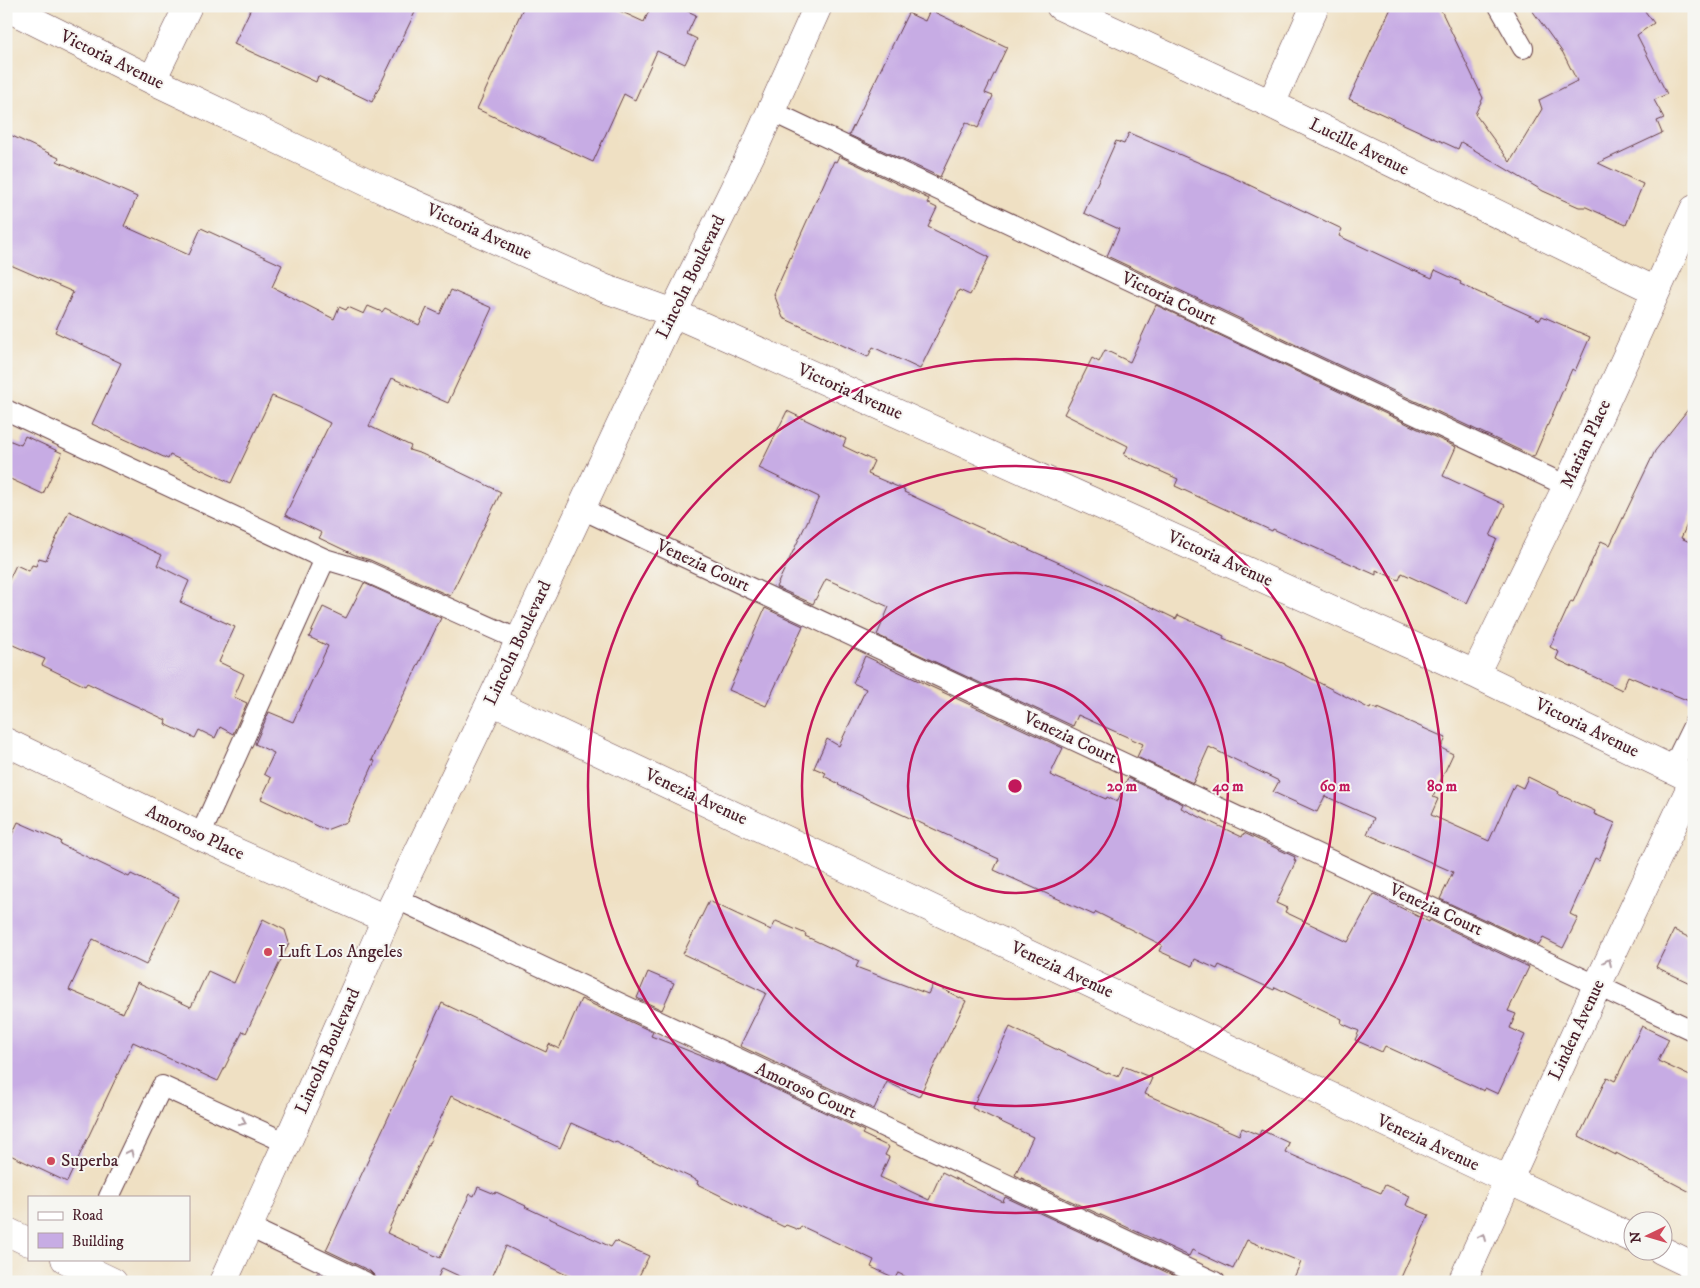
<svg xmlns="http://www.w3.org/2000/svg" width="1700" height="1288" viewBox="0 0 1700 1288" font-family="'IM FELL DW Pica',serif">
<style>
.building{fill:#c7ace4}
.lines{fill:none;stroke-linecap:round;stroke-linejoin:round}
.service-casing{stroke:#633c42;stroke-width:22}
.minor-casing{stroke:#633c42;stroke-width:29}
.trunk-casing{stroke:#633c42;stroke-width:29}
.service{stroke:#fff;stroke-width:20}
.minor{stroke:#fff;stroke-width:28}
.trunk{stroke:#fff;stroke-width:28}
.oneway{stroke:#ae9aa0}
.ring{fill:none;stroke:#c2185b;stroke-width:2.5}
.poi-dot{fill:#d1495b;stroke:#f6f6f2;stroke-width:2}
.labels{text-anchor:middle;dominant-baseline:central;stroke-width:4;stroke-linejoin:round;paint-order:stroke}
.street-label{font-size:18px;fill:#4a1f2b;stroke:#f6f6f2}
.poi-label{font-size:18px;fill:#4a1f2b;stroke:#f6f6f2;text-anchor:start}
.centre{fill:#c2185b;stroke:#f6f6f2;stroke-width:2.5}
.ring-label{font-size:15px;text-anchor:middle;font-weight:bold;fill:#c2185b;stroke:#f6f6f2;stroke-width:4;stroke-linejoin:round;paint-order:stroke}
</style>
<rect width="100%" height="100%" fill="#f6f6f2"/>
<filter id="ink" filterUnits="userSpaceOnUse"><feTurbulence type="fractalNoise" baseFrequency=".02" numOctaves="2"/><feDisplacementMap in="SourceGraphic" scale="10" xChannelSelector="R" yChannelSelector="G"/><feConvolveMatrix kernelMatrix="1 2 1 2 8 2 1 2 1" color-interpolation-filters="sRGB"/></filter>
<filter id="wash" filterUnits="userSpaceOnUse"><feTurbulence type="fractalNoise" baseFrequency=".0096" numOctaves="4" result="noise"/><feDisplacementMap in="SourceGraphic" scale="20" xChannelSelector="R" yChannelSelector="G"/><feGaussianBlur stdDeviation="1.12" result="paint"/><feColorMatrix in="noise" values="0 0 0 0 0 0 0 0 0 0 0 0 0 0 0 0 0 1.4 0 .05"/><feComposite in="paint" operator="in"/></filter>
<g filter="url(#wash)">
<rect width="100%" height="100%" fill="#efe0c3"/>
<g id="blocks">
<path class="building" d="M 252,6 L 418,6 L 372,102 L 318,76 L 316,82 L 234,44 Z
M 524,6 L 609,6 L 644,22 L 651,6 L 677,6 L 696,15 L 687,34 L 697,39 L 685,64 L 657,51 L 635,100 L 624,94 L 593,162 L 477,109 Z
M 1392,6 L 1439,6 L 1483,98 L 1475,114 L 1510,162 L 1542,109 L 1539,100 L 1577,81 L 1563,53 L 1529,6 L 1641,6 L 1654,23 L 1637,35 L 1667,94 L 1654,100 L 1664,118 L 1657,121 L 1662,133 L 1598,163 L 1643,184 L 1626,225 L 1586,207 L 1579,207 L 1543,191 L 1461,142 L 1458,149 L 1349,99 Z
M 930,10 L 1007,47 L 985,93 L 993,96 L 978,128 L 966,122 L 940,177 L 849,135 L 908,13 L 925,21 Z
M 6,133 L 59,158 L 57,161 L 137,197 L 124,226 L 189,255 L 201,228 L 282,265 L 272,287 L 334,319 L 339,307 L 346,310 L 348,307 L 364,314 L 368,306 L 382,312 L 385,308 L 419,325 L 427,308 L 440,314 L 451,290 L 492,308 L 448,403 L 392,378 L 369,426 L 411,446 L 409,450 L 422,454 L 501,492 L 450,596 L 370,560 L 357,556 L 319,538 L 322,533 L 285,515 L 330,423 L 299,407 L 272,396 L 231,483 L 170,455 L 168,459 L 92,424 L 121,363 L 55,332 L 73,292 L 6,263 Z
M 1129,133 L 1228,175 L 1342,229 L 1339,236 L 1414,271 L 1414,270 L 1432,278 L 1435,270 L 1461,282 L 1460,284 L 1540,320 L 1542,316 L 1590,337 L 1575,371 L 1572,369 L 1534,457 L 1107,256 L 1119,229 L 1084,213 L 1116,141 L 1124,144 Z
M 839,156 L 929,199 L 927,203 L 937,208 L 928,227 L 989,257 L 970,295 L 959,290 L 920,369 L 873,347 L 868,357 L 783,318 L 774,294 L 834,161 L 836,162 Z
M 1156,305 L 1456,447 L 1443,476 L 1505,505 L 1490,536 L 1497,539 L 1467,603 L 1402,573 L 1399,580 L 1376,570 L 1376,575 L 1273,529 L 1272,531 L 1175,486 L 1178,479 L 1124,455 L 1128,446 L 1064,414 L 1092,358 L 1099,362 L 1105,350 L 1130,362 Z
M 1694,402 L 1694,509 L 1681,538 L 1694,544 L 1694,703 L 1628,676 L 1622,690 L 1556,659 L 1559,652 L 1550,647 L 1571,601 L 1573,602 L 1601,541 L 1610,545 L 1655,451 Z
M 787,411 L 846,439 L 843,446 L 874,461 L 868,474 L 905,490 L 904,492 L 974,525 L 1082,573 L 1176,619 L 1178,615 L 1224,636 L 1223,639 L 1285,664 L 1285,665 L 1370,709 L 1371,707 L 1378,710 L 1378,708 L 1446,738 L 1441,748 L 1453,754 L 1433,797 L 1438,799 L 1431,815 L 1489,841 L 1515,784 L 1523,788 L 1528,777 L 1559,792 L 1558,794 L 1595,811 L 1594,814 L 1615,823 L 1599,860 L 1595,858 L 1570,914 L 1578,918 L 1563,948 L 1543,938 L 1539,945 L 1440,899 L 1453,872 L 1367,834 L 1374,818 L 1325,796 L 1317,812 L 1273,792 L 1279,781 L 1209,747 L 1193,783 L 1137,757 L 1143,744 L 1078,715 L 1073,726 L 877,635 L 889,607 L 826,579 L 813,604 L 776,587 L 819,497 L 759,468 Z
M 25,436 L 62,453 L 43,494 L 6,477 L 6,439 L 21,445 Z
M 69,511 L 162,555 L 157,565 L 189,581 L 180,602 L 235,627 L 219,662 L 244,674 L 234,697 L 247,703 L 233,734 L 220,727 L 215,738 L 199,730 L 195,738 L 165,724 L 166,720 L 87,683 L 85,686 L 42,665 L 45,659 L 6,642 L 6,586 L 16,565 L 29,571 L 32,565 L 36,566 L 39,558 L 46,560 Z
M 364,583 L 441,618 L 372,760 L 375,761 L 347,822 L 326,830 L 261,799 L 271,778 L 264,774 L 274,753 L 255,744 L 269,712 L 293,722 L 328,646 L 309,637 L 323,607 L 346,618 Z
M 765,608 L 803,626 L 766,706 L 729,690 Z
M 865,656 L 1063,748 L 1050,775 L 1106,799 L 1107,797 L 1117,802 L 1128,778 L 1183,804 L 1181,808 L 1242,837 L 1244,833 L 1295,857 L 1294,860 L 1296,861 L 1276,903 L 1287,908 L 1285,912 L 1348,942 L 1374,894 L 1429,922 L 1430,920 L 1529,967 L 1508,1011 L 1516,1014 L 1510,1028 L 1525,1035 L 1498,1094 L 1485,1088 L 1484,1091 L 1385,1046 L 1382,1052 L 1355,1040 L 1359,1031 L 1341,1023 L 1342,1019 L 1275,987 L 1274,990 L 1219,965 L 1217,969 L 1195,959 L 1192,966 L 1159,951 L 1162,945 L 1096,912 L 1094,915 L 994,870 L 999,859 L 838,785 L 839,784 L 824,776 L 826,773 L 814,768 L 827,739 L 839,746 L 866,689 L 853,683 Z
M 18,822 L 61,841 L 60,844 L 129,877 L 131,874 L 179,897 L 146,965 L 93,939 L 69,990 L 123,1013 L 137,982 L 191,1007 L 208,971 L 234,983 L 263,919 L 285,930 L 289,943 L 246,1033 L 243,1031 L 218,1081 L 133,1042 L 67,1182 L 6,1153 L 6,847 Z
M 709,901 L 771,930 L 776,921 L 806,934 L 805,936 L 859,961 L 856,967 L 928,994 L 933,984 L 966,1001 L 919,1097 L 887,1082 L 874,1109 L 740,1046 L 766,993 L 683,954 Z
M 1674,930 L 1694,940 L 1694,985 L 1656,967 Z
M 648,972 L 674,983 L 662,1010 L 637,998 Z
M 581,999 L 653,1032 L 651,1036 L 722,1064 L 864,1131 L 862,1134 L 889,1147 L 885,1155 L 889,1157 L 880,1177 L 929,1200 L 942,1172 L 1003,1202 L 1005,1197 L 1179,1278 L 1177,1282 L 917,1282 L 898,1273 L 895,1278 L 871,1267 L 874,1260 L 801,1226 L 799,1230 L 786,1225 L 784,1227 L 697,1184 L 698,1181 L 616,1142 L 615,1143 L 571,1123 L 560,1148 L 451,1096 L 387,1233 L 440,1258 L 470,1194 L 474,1196 L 478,1187 L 495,1194 L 496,1192 L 526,1206 L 525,1207 L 611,1247 L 615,1241 L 649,1256 L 636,1282 L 581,1282 L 506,1246 L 490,1282 L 472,1282 L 442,1268 L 436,1282 L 377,1282 L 375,1276 L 370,1271 L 326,1250 L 442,1003 L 546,1052 L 549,1044 L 559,1049 Z
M 1642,1026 L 1669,1039 L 1658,1061 L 1694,1078 L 1694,1194 L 1616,1153 L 1616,1155 L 1579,1136 L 1607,1077 L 1615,1081 Z
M 1010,1027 L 1107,1074 L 1108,1073 L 1118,1077 L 1123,1066 L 1152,1078 L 1145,1094 L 1239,1135 L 1242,1128 L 1259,1135 L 1261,1130 L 1289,1143 L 1285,1152 L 1381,1193 L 1385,1185 L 1410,1196 L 1406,1205 L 1429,1215 L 1399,1282 L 1292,1282 L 1301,1262 L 1247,1240 L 1233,1269 L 1192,1250 L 1189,1256 L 1015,1175 L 1033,1137 L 972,1108 Z
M 317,1273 L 337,1282 L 313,1282 Z"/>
</g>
</g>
<g filter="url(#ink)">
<use href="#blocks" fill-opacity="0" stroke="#633c42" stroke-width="1"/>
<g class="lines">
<g class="service-casing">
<path id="service" d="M 1499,6 L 1523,48
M 771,111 L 1567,486
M 6,410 L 325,559 L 365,571 L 519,640
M 582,509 L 1694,1031
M 1672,769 L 1694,724
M 200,836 L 325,559
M 397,899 L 1215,1282
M 109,1197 L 162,1086 L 287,1143
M 249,1227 L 365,1282"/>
</g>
<g class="minor-casing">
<path id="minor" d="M 1060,6 L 1271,104 L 1656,291
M 6,7 L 152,80 L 388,192 L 606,289 L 673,313 L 750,347 L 1475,674 L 1694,780
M 152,80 L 188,6
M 1271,104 L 1315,6
M 1475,674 L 1567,486 L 1694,209
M 491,701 L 1508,1180 L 1632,1238
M 6,742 L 200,836 L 386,919
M 6,1231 L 29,1242
M 1661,1250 L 1694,1266
M 65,1259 L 113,1282
M 1462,1282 L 1597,986 L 1694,780"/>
</g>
<g class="trunk-casing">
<path id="trunk" d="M 223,1282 L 287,1143 L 386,919 L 491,701 L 673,313 L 757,142 L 818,6"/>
</g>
<use href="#service" class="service"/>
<use href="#minor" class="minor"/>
<use href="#trunk" class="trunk"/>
</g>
<defs><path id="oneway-chevron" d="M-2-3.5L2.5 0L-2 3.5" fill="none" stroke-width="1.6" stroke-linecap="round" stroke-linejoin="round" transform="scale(1.25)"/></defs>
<g class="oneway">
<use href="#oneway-chevron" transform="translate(1608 962) rotate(-65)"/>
<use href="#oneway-chevron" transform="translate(243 1122) rotate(24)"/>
<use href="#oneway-chevron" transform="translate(130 1153) rotate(-64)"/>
<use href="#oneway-chevron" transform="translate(1482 1237) rotate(-66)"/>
</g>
</g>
<g class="ring">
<circle cx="1015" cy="786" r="107"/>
<circle cx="1015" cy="786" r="213"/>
<circle cx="1015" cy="786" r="320"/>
<circle cx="1015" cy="786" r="427"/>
</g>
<g class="poi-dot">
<circle cx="268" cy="952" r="5"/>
<circle cx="51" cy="1161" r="5"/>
</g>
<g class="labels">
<g class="street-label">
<text transform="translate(112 60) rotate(26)">Victoria Avenue</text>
<text transform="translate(1359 147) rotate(26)">Lucille Avenue</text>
<text transform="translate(479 232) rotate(24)">Victoria Avenue</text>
<text transform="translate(691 277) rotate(-64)">Lincoln Boulevard</text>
<text transform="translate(1169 299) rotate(25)">Victoria Court</text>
<text transform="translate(850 392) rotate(24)">Victoria Avenue</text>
<text transform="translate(1586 444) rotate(-65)">Marian Place</text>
<text transform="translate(1220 559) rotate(24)">Victoria Avenue</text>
<text transform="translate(703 566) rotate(25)">Venezia Court</text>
<text transform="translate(518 643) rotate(-65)">Lincoln Boulevard</text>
<text transform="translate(1587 728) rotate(26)">Victoria Avenue</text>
<text transform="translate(1070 738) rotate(25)">Venezia Court</text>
<text transform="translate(696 797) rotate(25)">Venezia Avenue</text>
<text transform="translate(195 833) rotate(25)">Amoroso Place</text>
<text transform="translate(1436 910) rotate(25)">Venezia Court</text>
<text transform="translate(1062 970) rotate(25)">Venezia Avenue</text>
<text transform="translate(1577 1030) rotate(-65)">Linden Avenue</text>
<text transform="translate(328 1051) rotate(-66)">Lincoln Boulevard</text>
<text transform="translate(806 1091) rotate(25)">Amoroso Court</text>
<text transform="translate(1428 1143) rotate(25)">Venezia Avenue</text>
</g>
<g class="poi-label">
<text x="278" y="952">Luft Los Angeles</text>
<text x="61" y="1161">Superba</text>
</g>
</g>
<circle cx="1015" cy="786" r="8" class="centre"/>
<g class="ring-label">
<text x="1122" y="791">20 m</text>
<text x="1228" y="791">40 m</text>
<text x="1335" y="791">60 m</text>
<text x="1442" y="791">80 m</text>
</g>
<rect width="1700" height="1288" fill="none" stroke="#f6f6f2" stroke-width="25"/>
<rect x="28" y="1196" width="162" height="65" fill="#f6f6f2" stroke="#b1a0a2"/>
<rect x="38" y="1212" width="25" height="8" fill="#ffffff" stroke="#b1a0a2"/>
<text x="72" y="1220" font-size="15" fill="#4a1f2b">Road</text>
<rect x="38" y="1233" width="25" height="15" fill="#c7ace4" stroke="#b1a0a2"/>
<text x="72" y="1246" font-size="15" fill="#4a1f2b">Building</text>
<g transform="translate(1648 1236) rotate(265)"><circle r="24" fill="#f6f6f2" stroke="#b1a0a2"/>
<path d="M0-4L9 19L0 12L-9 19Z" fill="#d1495b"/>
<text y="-8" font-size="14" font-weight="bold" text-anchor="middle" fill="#4a1f2b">N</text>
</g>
</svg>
